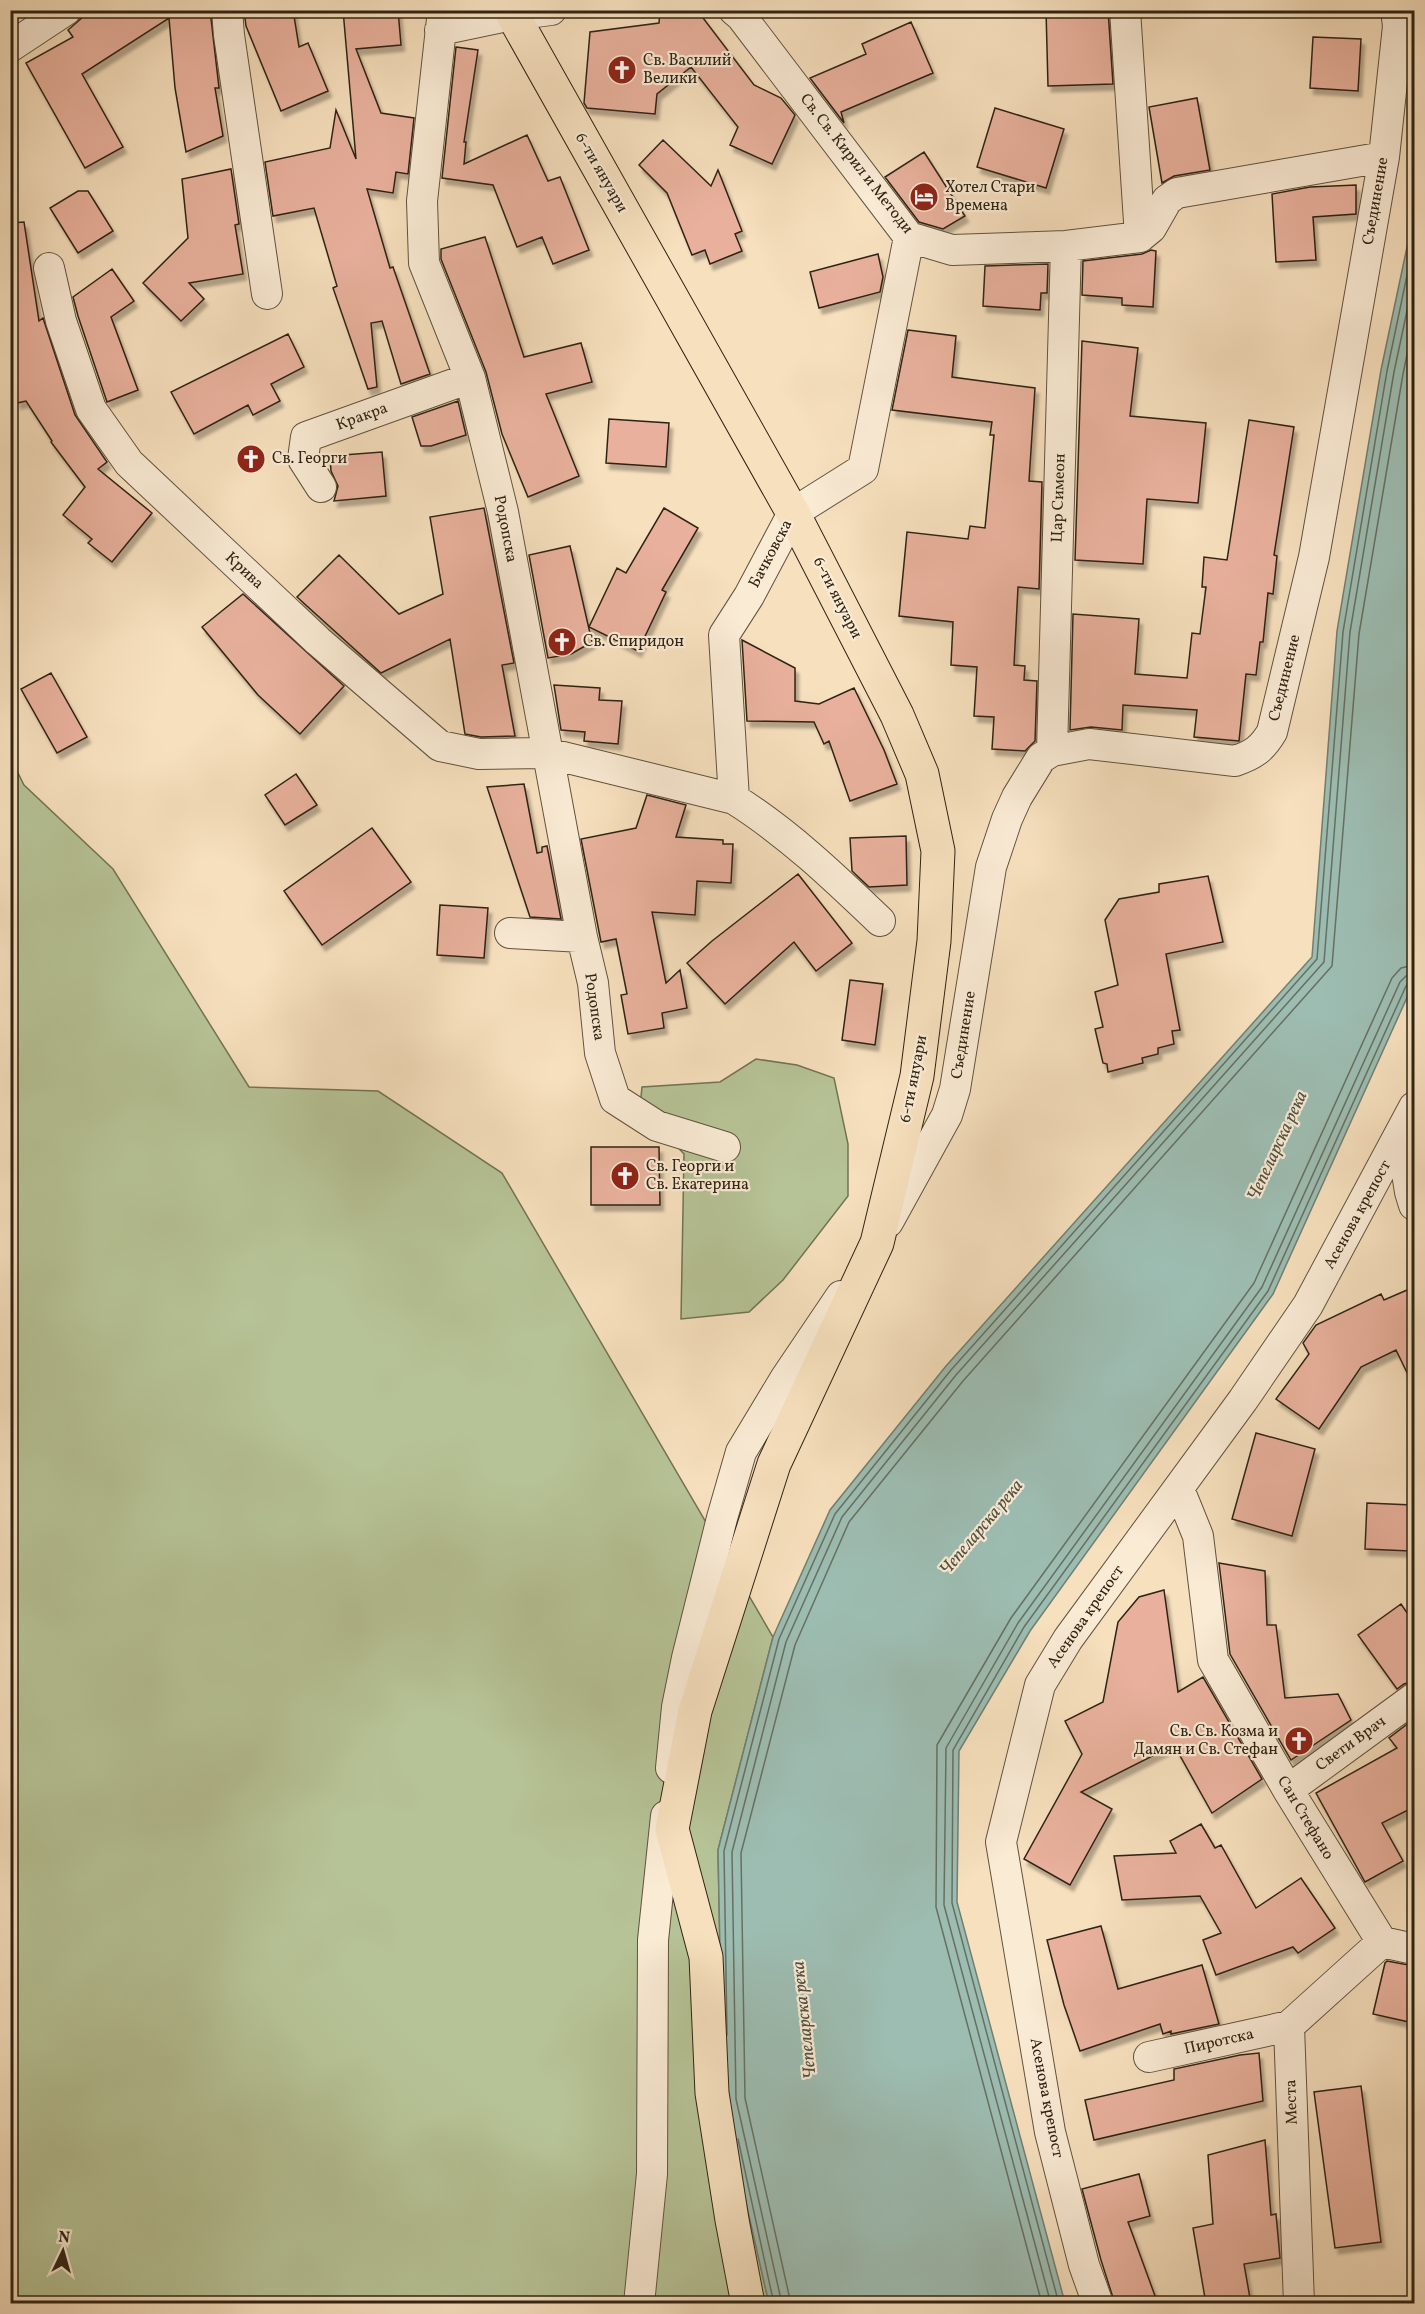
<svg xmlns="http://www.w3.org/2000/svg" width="1425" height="2314" viewBox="0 0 1425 2314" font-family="Vollkorn,serif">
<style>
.green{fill:#b6c396;stroke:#727354;stroke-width:1.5}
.water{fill:#9dbdb2;stroke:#717f72;stroke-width:1.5}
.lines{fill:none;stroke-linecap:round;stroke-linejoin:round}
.shore{stroke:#667062;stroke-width:1.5}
.building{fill:#e9b19d;stroke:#2f2313;stroke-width:1.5;filter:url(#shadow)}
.minor-casing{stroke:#61523e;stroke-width:32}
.major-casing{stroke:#2f2313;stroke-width:35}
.minor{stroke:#faebd5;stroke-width:30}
.major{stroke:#f7e0be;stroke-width:33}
.labels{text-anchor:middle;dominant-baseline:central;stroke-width:4.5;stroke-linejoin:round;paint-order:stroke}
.poi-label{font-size:16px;fill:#2f2313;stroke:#faebd5;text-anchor:start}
.street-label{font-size:16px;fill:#2f2313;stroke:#faebd5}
.water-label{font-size:18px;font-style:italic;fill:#505143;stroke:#faebd5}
</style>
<defs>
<filter id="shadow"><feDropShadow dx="3.5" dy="6" stdDeviation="1.5" flood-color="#0004"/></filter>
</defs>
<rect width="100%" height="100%" fill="#f7e0be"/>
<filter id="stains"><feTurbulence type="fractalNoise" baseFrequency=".00333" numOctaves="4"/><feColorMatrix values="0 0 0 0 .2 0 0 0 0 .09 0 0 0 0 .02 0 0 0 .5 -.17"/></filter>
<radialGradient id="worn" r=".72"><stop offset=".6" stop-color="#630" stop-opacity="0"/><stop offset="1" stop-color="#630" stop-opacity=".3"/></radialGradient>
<path class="green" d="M 10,757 L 24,785 L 113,869 L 249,1087 L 378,1091 L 502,1173 L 773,1637 L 718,1850 L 723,2101 L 769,2303 L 11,2303 Z
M 756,1059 L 797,1065 L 834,1078 L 848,1144 L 848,1196 L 783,1280 L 749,1312 L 681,1319 L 684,1154 L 640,1107 L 642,1087 L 720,1082 Z"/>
<path class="water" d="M 1414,214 L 1414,982 L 1273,1294 L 1030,1631 L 959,1751 L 957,1902 L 1065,2303 L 769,2304 L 723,2101 L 718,1850 L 773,1637 L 830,1510 L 946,1366 L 1312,957 L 1337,631 L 1381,370 Z"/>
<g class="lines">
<path class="shore" d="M 727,2035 L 724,1851 L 779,1639 L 835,1514 L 951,1370 L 1317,959 L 1343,632 L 1387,371 L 1414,242
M 738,2139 L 774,2304
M 782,2304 L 736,2099 L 732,1852 L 786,1642 L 842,1517 L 956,1375 L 1324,962 L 1350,632 L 1394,372 L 1414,278
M 791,2304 L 745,2098 L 741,1853 L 795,1645 L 849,1522 L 963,1381 L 1332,966 L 1359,634 L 1403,374 L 1414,320
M 1042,2304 L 936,1907 L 937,1745 L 1011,1618 L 1254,1283 L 1392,978 L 1401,968 L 1414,965
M 1051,2304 L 944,1905 L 946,1748 L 1018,1623 L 1262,1287 L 1400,982 L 1406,976 L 1414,974
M 1059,2304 L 952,1903 L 953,1750 L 1024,1627 L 1268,1291 L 1406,986 L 1409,983 L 1414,982"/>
</g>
<path class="building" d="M 91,10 L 210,10 L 219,88 L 215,88 L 223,136 L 186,152 L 175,88 L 169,18 L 82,74 L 123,147 L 85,168 L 26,63 L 73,37 L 68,30 Z
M 244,10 L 293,10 L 299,47 L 308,43 L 328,91 L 281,111 L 246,26 Z
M 343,10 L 398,10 L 401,45 L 356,49 L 381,113 L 414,118 L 408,174 L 396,172 L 393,193 L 367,189 L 390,268 L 393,267 L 430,374 L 401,384 L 382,321 L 371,323 L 377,387 L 368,389 L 333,288 L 337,286 L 314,208 L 273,216 L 265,162 L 330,148 L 336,110 L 356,159 Z
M 660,10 L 697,10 L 754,85 L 781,98 L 795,115 L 772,164 L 730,145 L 738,127 L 691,67 L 657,94 L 655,114 L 587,108 L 584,103 L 590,32 L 659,23 Z
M 1046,10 L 1108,10 L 1113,84 L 1048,86 Z
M 911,22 L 933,73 L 841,112 L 844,123 L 810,78 L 866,54 L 862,44 Z
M 1313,37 L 1361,39 L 1358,91 L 1310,88 Z
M 456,47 L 478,50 L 464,142 L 466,142 L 464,164 L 527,135 L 548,181 L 560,177 L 589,250 L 553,264 L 542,237 L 517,247 L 493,185 L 442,178 Z
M 1197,98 L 1210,170 L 1174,176 L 1162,183 L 1149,107 Z
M 995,108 L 1064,129 L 1046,188 L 977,167 Z
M 663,140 L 711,186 L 718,170 L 742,231 L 735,234 L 742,251 L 710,264 L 705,250 L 692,255 L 667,193 L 639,165 Z
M 924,152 L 965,216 L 943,229 L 919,222 L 885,177 Z
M 231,169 L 239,224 L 235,225 L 243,274 L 189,283 L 204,299 L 181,321 L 143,283 L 188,238 L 182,179 Z
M 1356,185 L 1356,214 L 1313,217 L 1316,260 L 1276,262 L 1272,194 L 1310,187 Z
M 78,191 L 88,191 L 113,231 L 78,253 L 50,208 Z
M 24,222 L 39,321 L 43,318 L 75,415 L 107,462 L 98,469 L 152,513 L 112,562 L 88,543 L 92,539 L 63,515 L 85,487 L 51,442 L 52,441 L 26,401 L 17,403 L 10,362 L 10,223 Z
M 485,237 L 524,357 L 581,343 L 592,382 L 546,394 L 579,476 L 528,497 L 502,434 L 486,372 L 441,259 L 441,249 Z
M 1151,250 L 1156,251 L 1153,307 L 1122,305 L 1122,298 L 1082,295 L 1083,261 L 1142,254 Z
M 878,254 L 883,277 L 880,292 L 819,308 L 810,272 Z
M 1048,264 L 1047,293 L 1041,293 L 1040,310 L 983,306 L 985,266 Z
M 112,269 L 134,301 L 111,317 L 138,390 L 107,402 L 78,316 L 73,297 Z
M 908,330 L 956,336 L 952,377 L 1035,388 L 1029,481 L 1042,482 L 1039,589 L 1018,587 L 1014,665 L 1025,666 L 1024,680 L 1037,681 L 1035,741 L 1025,751 L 992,749 L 994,717 L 974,716 L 977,667 L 951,665 L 953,622 L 899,616 L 907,532 L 968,539 L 970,526 L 985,528 L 994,435 L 990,435 L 992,422 L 892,410 Z
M 288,334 L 304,367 L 271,384 L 280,401 L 253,415 L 248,405 L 194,434 L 171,392 Z
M 1082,341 L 1138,348 L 1130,416 L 1206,423 L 1198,503 L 1147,499 L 1143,564 L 1075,560 Z
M 458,401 L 466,435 L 431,446 L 421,446 L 412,417 Z
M 609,419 L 669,423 L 666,467 L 606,463 Z
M 1249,420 L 1294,427 L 1274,555 L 1277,556 L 1273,594 L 1268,593 L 1263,642 L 1260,642 L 1256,675 L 1246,674 L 1239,741 L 1194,737 L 1197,710 L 1123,705 L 1122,730 L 1091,727 L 1070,730 L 1073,614 L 1139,619 L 1135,674 L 1187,678 L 1192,633 L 1200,634 L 1206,587 L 1202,587 L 1204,557 L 1227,560 Z
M 382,452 L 386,496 L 334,501 L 338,486 L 331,471 L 330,456 Z
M 484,508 L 514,663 L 502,665 L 515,736 L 481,737 L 465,734 L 450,639 L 381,673 L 297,597 L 339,555 L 399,614 L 443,594 L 430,517 Z
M 664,508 L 698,528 L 662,590 L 666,592 L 638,651 L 589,627 L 617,568 L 626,573 Z
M 570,546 L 592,642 L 571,654 L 548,658 L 529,555 Z
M 243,594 L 344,686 L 300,734 L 258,695 L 202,627 Z
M 742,640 L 795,668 L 795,701 L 819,704 L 854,688 L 884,750 L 897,784 L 850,801 L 829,741 L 824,744 L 814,722 L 747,721 Z
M 51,673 L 87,737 L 57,753 L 21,689 Z
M 554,685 L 600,688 L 599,700 L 622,701 L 618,744 L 584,741 L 585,732 L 561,730 Z
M 296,774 L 317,805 L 285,825 L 265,795 Z
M 524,784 L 537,853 L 542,852 L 542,847 L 547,846 L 561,919 L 530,917 L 487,787 Z
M 647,795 L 686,805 L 676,837 L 723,840 L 723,844 L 733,844 L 731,883 L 697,881 L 695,915 L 652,912 L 666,983 L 680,970 L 687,1008 L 662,1013 L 664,1028 L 628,1034 L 621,995 L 627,994 L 616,939 L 601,942 L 581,839 L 636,828 Z
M 372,828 L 411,882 L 322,945 L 284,891 Z
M 906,836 L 907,885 L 869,887 L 852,871 L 850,838 Z
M 798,874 L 852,943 L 816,971 L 794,942 L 725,1004 L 687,963 L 712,941 Z
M 1208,876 L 1223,942 L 1166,954 L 1180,1030 L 1172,1031 L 1174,1044 L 1158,1048 L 1158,1054 L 1142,1058 L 1143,1063 L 1108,1072 L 1107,1064 L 1103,1063 L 1095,1029 L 1103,1027 L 1095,992 L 1118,985 L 1105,920 L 1119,899 L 1159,892 L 1159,884 Z
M 440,905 L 488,908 L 484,958 L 437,955 Z
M 850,980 L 883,984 L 875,1045 L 842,1040 Z
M 591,1147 L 659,1147 L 660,1205 L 591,1205 Z
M 1414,1287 L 1414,1387 L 1396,1350 L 1361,1367 L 1319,1429 L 1276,1399 L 1309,1354 L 1303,1343 L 1316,1325 L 1381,1294 L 1384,1300 Z
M 1256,1433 L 1315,1449 L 1292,1536 L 1232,1519 Z
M 1367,1503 L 1412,1505 L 1410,1551 L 1365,1549 Z
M 1219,1563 L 1265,1571 L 1267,1625 L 1276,1625 L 1285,1698 L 1338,1694 L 1351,1720 L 1291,1760 L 1230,1654 Z
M 1164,1590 L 1178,1692 L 1203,1677 L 1262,1779 L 1212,1813 L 1174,1745 L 1081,1792 L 1112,1809 L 1070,1885 L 1024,1859 L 1082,1754 L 1065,1721 L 1103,1702 L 1118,1622 L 1139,1597 Z
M 1401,1604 L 1414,1623 L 1414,1681 L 1404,1684 L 1397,1689 L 1358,1635 Z
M 1414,1719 L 1414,1807 L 1382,1823 L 1403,1861 L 1365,1882 L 1316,1793 L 1397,1748 L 1389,1738 Z
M 1201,1824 L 1215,1848 L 1221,1845 L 1256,1908 L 1301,1878 L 1335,1928 L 1298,1953 L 1293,1947 L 1216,1975 L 1203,1940 L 1221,1933 L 1200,1896 L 1122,1900 L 1114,1856 L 1176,1853 L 1170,1841 Z
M 1101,1926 L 1118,1989 L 1202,1965 L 1219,2024 L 1171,2034 L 1171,2031 L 1163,2034 L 1160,2024 L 1080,2051 L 1064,2005 L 1047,1940 Z
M 1387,1961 L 1414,1966 L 1414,2009 L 1412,2009 L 1409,2022 L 1373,2014 L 1385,1963 Z
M 1259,2053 L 1263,2101 L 1094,2140 L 1085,2100 L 1174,2080 L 1174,2069 L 1240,2055 Z
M 1361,2086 L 1381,2242 L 1335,2248 L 1314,2092 Z
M 1265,2140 L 1271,2215 L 1276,2214 L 1280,2258 L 1244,2264 L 1251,2304 L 1206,2304 L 1193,2228 L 1213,2224 L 1208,2155 Z
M 1139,2174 L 1150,2216 L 1128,2222 L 1158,2304 L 1115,2304 L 1101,2260 L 1082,2189 Z"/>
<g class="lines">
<g class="minor-casing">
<path id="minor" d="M 227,10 L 229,35 L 267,294
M 443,10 L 422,201 L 424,263 L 470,378 L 503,512 L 582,937 L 593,983 L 600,1053 L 615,1099 L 657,1126 L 725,1147
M 734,10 L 741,16 L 909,237 L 952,250 L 1066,246 L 1140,237 L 1151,228 L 1167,200 L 1177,193 L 1384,157
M 1125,10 L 1140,237
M 440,30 L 512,15 L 551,10
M 10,47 L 66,10
M 49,268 L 61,321 L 91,409 L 129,463 L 318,641 L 440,746 L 479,754 L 547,753 L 734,799 C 788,833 834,877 880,921
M 321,487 L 303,459 L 306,437 L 470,378
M 1052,751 L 1066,246
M 734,799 L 724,635 L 749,596 L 793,513 L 863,469 L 909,237
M 510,933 L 582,937
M 1406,1133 L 1401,1135 L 1410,1192 L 1414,1205
M 888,1222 L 947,1115 L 955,1089 L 991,867 L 1007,819 L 1017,797 L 1041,758 L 1052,751 L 1089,744 L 1235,761 C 1253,755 1262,749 1272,732 L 1314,557 L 1384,157 L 1398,26 L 1396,10
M 1179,1489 L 1198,1536 L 1213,1660 L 1288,1790 L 1382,1942 L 1414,1949
M 671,1768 L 677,1707 L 687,1658 L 722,1518 L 741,1452 L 785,1379 L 841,1296
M 1288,1790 L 1414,1698
M 1149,2057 L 1289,2026
M 639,2304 L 652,2174 L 653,1940 L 666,1816
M 1098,2304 L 1084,2265 L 1050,2132 L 1001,1842 L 1040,1685 L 1068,1639 L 1243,1400 L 1308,1305 L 1414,1107
M 1299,2304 L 1289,2026 L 1382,1942"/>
</g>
<g class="major-casing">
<path id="major" d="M 510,10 L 793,513 L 897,715 L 922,774 L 938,851 L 934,941 L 917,1076 L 877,1243 L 774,1464 L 695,1711 L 672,1829 L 706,1957 L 712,2093 L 732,2220 L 748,2304"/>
</g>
<use href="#minor" class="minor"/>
<use href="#major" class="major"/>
</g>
<defs>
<g id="church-disc" transform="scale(1.5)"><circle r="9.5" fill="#8f2418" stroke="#faebd5"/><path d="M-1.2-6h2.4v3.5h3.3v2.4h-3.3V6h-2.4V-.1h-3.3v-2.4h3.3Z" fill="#fff"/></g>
<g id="hotel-disc" transform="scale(1.5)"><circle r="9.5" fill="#8f2418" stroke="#faebd5"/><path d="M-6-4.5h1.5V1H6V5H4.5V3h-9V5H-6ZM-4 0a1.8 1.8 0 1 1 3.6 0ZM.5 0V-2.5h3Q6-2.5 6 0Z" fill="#fff"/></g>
</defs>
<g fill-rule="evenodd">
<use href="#church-disc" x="622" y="70"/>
<use href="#hotel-disc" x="924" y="197"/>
<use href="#church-disc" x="251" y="459"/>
<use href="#church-disc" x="562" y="642"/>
<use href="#church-disc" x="625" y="1176"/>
<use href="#church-disc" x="1299" y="1741"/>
</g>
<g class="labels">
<g class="poi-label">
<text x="643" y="61">Св. Василий<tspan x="643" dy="18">Велики</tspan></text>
<text x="945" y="188">Хотел Стари<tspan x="945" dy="18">Времена</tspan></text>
<text x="272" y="459">Св. Георги</text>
<text x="583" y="642">Св. Спиридон</text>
<text x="646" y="1167">Св. Георги и<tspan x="646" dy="18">Св. Екатерина</tspan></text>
<text x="1278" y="1732" text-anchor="end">Св. Св. Козма и<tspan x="1278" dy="18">Дамян и Св. Стефан</tspan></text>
</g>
<g class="street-label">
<text transform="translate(856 164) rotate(52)">Св. Св. Кирил и Методи</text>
<text transform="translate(601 173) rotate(60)">6-ти януари</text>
<text transform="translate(1376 201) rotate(-80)">Съединение</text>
<text transform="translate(362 417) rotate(-20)">Кракра</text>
<text transform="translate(1059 498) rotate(-88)">Цар Симеон</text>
<text transform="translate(505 529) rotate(79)">Родопска</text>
<text transform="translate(771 554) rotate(-62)">Бачковска</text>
<text transform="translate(244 571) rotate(43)">Крива</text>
<text transform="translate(837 598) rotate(63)">6-ти януари</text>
<text transform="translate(1285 678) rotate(-76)">Съединение</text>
<text transform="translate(594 1007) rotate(82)">Родопска</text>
<text transform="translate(964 1035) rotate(-81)">Съединение</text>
<text transform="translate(914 1079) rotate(-79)">6-ти януари</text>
<text transform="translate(1358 1215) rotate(-61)">Асенова крепост</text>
<text transform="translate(1086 1617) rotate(-55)">Асенова крепост</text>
<text transform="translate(1351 1744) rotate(-36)">Свети Врач</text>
<text transform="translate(1305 1818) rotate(59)">Сан Стефано</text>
<text transform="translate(1219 2042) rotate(-13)">Пиротска</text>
<text transform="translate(1046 2098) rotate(79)">Асенова крепост</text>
<text transform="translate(1292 2102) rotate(-92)">Места</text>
</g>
<g class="water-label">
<text transform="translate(1278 1146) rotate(-65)">Чепеларска река</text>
<text transform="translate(982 1528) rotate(-50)">Чепеларска река</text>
<text transform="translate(805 2020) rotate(-96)">Чепеларска река</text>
</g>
</g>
<rect width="1425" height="2314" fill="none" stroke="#f7e0be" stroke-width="36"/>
<rect x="12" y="12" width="1401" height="2290" fill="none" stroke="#2f2313" stroke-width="3"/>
<rect x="18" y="18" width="1389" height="2278" fill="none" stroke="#2f2313" stroke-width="1.5"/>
<g transform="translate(63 2251) rotate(5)" stroke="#faebd5" stroke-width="4.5" paint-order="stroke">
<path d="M0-4.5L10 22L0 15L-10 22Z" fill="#2f2313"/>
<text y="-9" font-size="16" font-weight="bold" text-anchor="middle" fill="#2f2313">N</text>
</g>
<rect width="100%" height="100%" filter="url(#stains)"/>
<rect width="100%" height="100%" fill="url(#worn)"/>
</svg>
